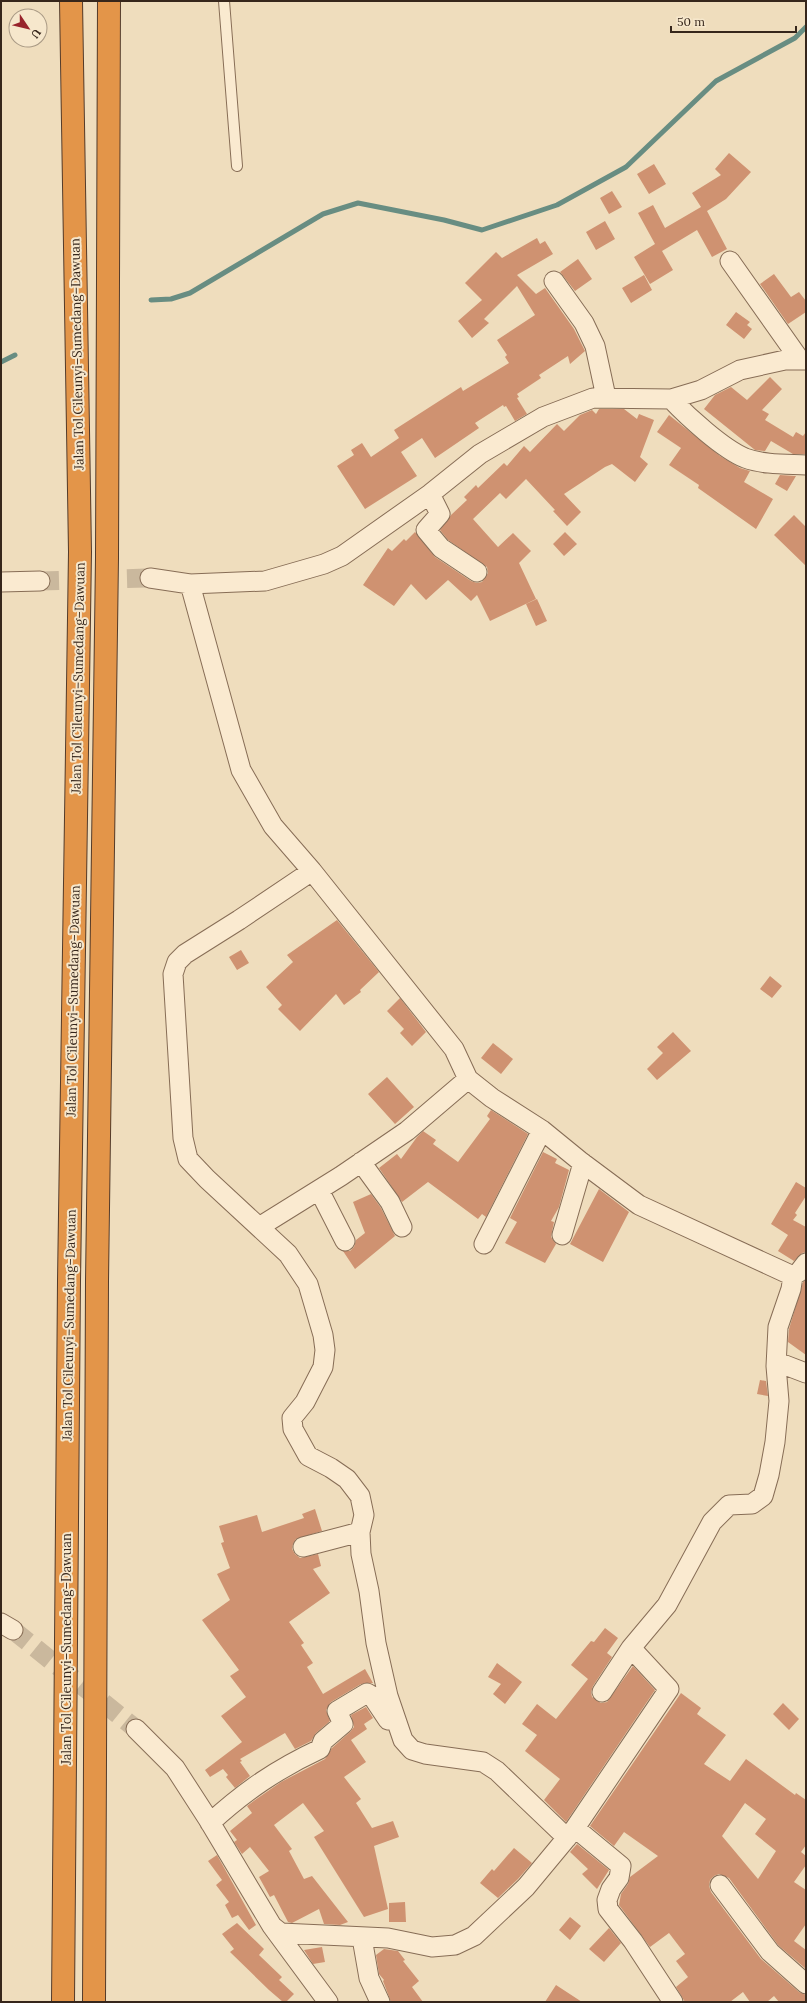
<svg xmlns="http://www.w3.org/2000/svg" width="807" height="2003" viewBox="0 0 807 2003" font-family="Lora,serif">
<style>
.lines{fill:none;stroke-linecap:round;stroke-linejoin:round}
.stream{stroke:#688d82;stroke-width:5}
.building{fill:#cf9271;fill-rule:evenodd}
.street-tunnel{stroke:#cab89d;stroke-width:19;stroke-dasharray:19 10;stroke-linecap:butt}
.lane-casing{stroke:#876d56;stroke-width:12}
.street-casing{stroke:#876d56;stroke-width:21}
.highway-casing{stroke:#543b2a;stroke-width:24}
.lane{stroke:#faead0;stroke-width:10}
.street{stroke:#faead0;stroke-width:19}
.highway{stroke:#e39549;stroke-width:22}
.labels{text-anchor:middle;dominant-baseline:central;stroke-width:4;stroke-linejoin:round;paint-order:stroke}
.street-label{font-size:13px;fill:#36261b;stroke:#f6e7cc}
</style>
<rect width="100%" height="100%" fill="#efddbd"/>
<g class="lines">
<path class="stream" d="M 151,300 L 171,299 L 190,293 L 323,214 L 358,203 L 444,220 L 482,230 L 557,205 L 626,167 L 716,81 L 795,38 L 806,27
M 1,362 L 15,355"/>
</g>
<path class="building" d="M 729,153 L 751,172 L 726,199 L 707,211 L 727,249 L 712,257 L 697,230 L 662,251 L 673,270 L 650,284 L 634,257 L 655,244 L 638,213 L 653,205 L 665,228 L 701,207 L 692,193 L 721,175 L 715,169 Z
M 654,164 L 666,184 L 649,194 L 637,174 Z
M 612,191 L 622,207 L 609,214 L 600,198 Z
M 605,221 L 615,239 L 596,250 L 586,232 Z
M 537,238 L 540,244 L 545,241 L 553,254 L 517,275 L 536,294 L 545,288 L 574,329 L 585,351 L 570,364 L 568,356 L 539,375 L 541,378 L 517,394 L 519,397 L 517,398 L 527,414 L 515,421 L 506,406 L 504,407 L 503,405 L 475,423 L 479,428 L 435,458 L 422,438 L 401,452 L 417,476 L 365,509 L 337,466 L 354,455 L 351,450 L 362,443 L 371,457 L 399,438 L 394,430 L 461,387 L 463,391 L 509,363 L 505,357 L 507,355 L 497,340 L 535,315 L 517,286 L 484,319 L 489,323 L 472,338 L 458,321 L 482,300 L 465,283 L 496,252 L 502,258 Z
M 578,259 L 592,279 L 575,291 L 560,272 Z
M 774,274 L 791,297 L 799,292 L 806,301 L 806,312 L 788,324 L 760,284 Z
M 644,275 L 652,290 L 631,303 L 622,288 Z
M 736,312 L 750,322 L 747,325 L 752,329 L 744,339 L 726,325 Z
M 770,377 L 782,389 L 762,410 L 769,414 L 765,420 L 793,437 L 796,432 L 803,436 L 806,432 L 806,454 L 793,454 L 771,441 L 765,451 L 755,450 L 704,409 L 715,395 L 731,387 L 747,400 Z
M 599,409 L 624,409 L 637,419 L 639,414 L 654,420 L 640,457 L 648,464 L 635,482 L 612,464 L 605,467 L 564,494 L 581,512 L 567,526 L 553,511 L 555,510 L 526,479 L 506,499 L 500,493 L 473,519 L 498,547 L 513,533 L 531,551 L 519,563 L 536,599 L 490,621 L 477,595 L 471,601 L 448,580 L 426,600 L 411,584 L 394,606 L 363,585 L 388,548 L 392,551 L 404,539 L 406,541 L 415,532 L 435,557 L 471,581 L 477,583 L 482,582 L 488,573 L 487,567 L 448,540 L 440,530 L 451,515 L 467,500 L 464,497 L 476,485 L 478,488 L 504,463 L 507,466 L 524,446 L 530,452 L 557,424 L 564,431 L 580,415 L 592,410 L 596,414 Z
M 669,415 L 720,456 L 740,468 L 750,471 L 744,482 L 773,499 L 756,529 L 698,488 L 699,485 L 669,465 L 681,448 L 657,432 Z
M 780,475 L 796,476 L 787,491 L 775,484 Z
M 794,515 L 806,527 L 806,566 L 774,535 Z
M 565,532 L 577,544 L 564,556 L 553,544 Z
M 537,599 L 547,621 L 536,626 L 526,604 Z
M 337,920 L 379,972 L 360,990 L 361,992 L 344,1005 L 336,994 L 300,1031 L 278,1009 L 282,1005 L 266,987 L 293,962 L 287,955 Z
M 241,950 L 249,963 L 237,970 L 229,957 Z
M 770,976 L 782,986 L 772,998 L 760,989 Z
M 400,998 L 426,1032 L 412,1046 L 400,1033 L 404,1029 L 387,1011 Z
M 673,1032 L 691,1051 L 657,1080 L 647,1069 L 663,1053 L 657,1047 Z
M 493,1043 L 513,1059 L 501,1074 L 481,1058 Z
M 387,1077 L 414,1107 L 395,1124 L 368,1094 Z
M 491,1110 L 528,1134 L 486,1217 L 482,1214 L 478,1219 L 428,1182 L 402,1202 L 379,1168 L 397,1154 L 401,1159 L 417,1137 L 423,1131 L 436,1140 L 433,1144 L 458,1162 L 490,1119 L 487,1116 Z
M 543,1152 L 557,1159 L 555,1163 L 569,1170 L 559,1207 L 551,1221 L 554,1222 L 551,1237 L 556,1244 L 545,1263 L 505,1243 L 517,1222 L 510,1218 Z
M 796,1182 L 806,1188 L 806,1196 L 795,1213 L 797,1215 L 793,1220 L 806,1227 L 806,1252 L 802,1253 L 794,1261 L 778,1251 L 788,1235 L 771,1224 Z
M 599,1189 L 629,1212 L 603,1262 L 570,1244 Z
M 371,1194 L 381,1208 L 395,1236 L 355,1269 L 343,1251 L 350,1251 L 354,1247 L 356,1240 L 365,1233 L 353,1202 Z
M 806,1280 L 806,1355 L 788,1342 L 789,1329 L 803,1282 Z
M 760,1380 L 766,1381 L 768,1396 L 757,1394 Z
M 315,1509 L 322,1531 L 296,1539 L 293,1544 L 292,1549 L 295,1554 L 300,1558 L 318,1554 L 321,1566 L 313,1569 L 330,1593 L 289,1622 L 304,1643 L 301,1645 L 313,1663 L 307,1667 L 323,1694 L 365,1669 L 373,1683 L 361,1684 L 331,1702 L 326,1710 L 330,1721 L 316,1733 L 311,1741 L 295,1749 L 285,1733 L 240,1759 L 242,1761 L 240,1762 L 250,1776 L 235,1788 L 226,1777 L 228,1775 L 223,1769 L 210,1777 L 205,1770 L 242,1742 L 221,1716 L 246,1697 L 230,1676 L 239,1670 L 202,1620 L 230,1600 L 217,1574 L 230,1568 L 221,1543 L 224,1542 L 219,1526 L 257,1515 L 262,1532 L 304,1518 L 302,1514 Z
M 605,1628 L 618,1638 L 607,1653 L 612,1657 L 593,1686 L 591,1692 L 592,1697 L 601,1703 L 607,1702 L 633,1666 L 655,1690 L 566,1822 L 544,1800 L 560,1779 L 525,1751 L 537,1735 L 522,1724 L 537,1704 L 556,1719 L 588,1679 L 571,1665 L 591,1641 L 594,1642 Z
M 497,1663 L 522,1682 L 505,1704 L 493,1694 L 501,1684 L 488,1677 Z
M 681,1693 L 701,1708 L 697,1714 L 726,1735 L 704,1764 L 730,1781 L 746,1759 L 795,1795 L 796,1793 L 806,1800 L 806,1845 L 801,1852 L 806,1856 L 806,1865 L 794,1882 L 806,1890 L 806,1924 L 794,1941 L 806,1950 L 806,1969 L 778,1945 L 729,1878 L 719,1874 L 714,1876 L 710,1880 L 709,1886 L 711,1892 L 761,1959 L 799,1992 L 806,1995 L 806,2002 L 779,2002 L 774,1996 L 767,2002 L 750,2002 L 743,1992 L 730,2002 L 685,2002 L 676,1987 L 688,1977 L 676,1961 L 685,1954 L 669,1933 L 650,1947 L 619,1905 L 621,1894 L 628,1884 L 630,1877 L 658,1856 L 624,1832 L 614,1846 L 590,1826 ZM 745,1803 L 766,1819 L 755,1834 L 776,1851 L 758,1879 L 722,1836 Z
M 783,1703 L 799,1719 L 789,1730 L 773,1714 Z
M 366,1707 L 373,1718 L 364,1724 L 367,1729 L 351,1740 L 366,1762 L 344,1777 L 361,1799 L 356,1803 L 372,1828 L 393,1821 L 399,1837 L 374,1846 L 388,1909 L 364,1917 L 314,1837 L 324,1831 L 303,1803 L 274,1825 L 292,1849 L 289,1851 L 304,1879 L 312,1876 L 348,1922 L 340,1925 L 324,1924 L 319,1909 L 292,1923 L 288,1922 L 274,1895 L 270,1897 L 259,1877 L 269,1871 L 250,1847 L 242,1854 L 234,1842 L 237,1840 L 230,1831 L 252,1813 L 247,1806 L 255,1800 L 281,1782 L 325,1759 L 332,1748 L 350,1732 L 354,1727 L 351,1715 Z
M 577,1844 L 609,1870 L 597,1889 L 582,1874 L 588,1869 L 570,1852 Z
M 514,1848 L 532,1863 L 518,1879 L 498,1898 L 480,1883 L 492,1869 L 494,1871 Z
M 217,1855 L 256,1925 L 249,1930 L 238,1915 L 232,1918 L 225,1905 L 229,1902 L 216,1885 L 222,1880 L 208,1861 Z
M 405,1902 L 406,1922 L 389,1922 L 389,1903 Z
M 570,1917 L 581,1926 L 570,1940 L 559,1930 Z
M 237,1923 L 264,1949 L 259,1955 L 282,1977 L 279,1980 L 294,1994 L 286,2002 L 283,2002 L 269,1990 L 230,1952 L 234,1949 L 222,1934 Z
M 609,1928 L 621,1943 L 604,1962 L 589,1949 Z
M 322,1947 L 325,1962 L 313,1964 L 304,1950 Z
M 384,1949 L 398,1951 L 405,1960 L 403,1961 L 419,1981 L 412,1987 L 423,2002 L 391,2002 L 383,1981 L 384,1980 L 379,1974 L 376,1955 Z
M 556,1985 L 582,2002 L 545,2002 Z"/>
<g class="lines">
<path class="street-tunnel" d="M 40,581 L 150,578
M 13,1630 L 136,1729"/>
<g class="lane-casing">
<path id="lane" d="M 224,1 L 237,166"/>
</g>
<g class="street-casing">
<path id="street" d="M 730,261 L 800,360
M 554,281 L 584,323 L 595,346 L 606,397
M 671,399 C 688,417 723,449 745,458 C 764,465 787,464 806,465
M 430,494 L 440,514 L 426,530 L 441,548 L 477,572
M 150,578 L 190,584 L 265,581 L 324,564 L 342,556 L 430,494 L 480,454 L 543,417 L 593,398 L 671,399 L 701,390 L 740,370 L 785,360 L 806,360
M 1,582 L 40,581
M 190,584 L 241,770 L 273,826 L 312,871 L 454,1049 L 468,1079 L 492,1098 L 542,1130 L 580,1161 L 639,1205 L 793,1276 L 799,1272 L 806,1263
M 312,871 L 239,920 L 185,954 L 177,962 L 173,974 L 183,1138 L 188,1159 L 207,1179 L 288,1254 L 308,1284 L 323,1335 L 325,1350 L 323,1367 L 305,1402 L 292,1418 L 293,1429 L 308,1456 L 331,1468 L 347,1479 L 360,1496 L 364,1515 L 360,1532 L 361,1554 L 369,1591 L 376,1643 L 388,1696 L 403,1740 L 412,1750 L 425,1754 L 483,1762 L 497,1771 L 567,1838
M 361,1162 L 390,1202 L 402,1227
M 319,1190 L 345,1241
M 259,1227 L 341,1176 L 407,1131 L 468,1079
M 562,1235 L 583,1163
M 484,1244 L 542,1130
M 776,1366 L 785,1365 L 806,1373
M 303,1547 L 360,1532
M 1,1623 L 13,1630
M 602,1692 L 631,1648 L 667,1605 L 712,1522 L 729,1505 L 752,1504 L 763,1496 L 769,1475 L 775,1442 L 779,1401 L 776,1366 L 778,1327 L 791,1289 L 793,1276
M 136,1729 L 175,1768 L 208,1819 L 272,1926 L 281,1933 L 388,1938 L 432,1947 L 455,1945 L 474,1936 L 526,1887 L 575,1828 L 669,1689 L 631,1648
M 210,1823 C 245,1791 277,1769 320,1749 L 323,1741 L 343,1724 L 337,1711 L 367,1693 L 372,1696 L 388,1720
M 575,1828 L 621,1866 L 619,1878 L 611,1889 L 607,1900 L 608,1909 L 633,1941 L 673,2002
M 720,1885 L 770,1952 L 806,1984
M 272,1926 L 328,2002
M 362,1938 L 369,1978 L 380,2002"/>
</g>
<g class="highway-casing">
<path id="highway" d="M 63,2002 L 69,1281 L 80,552 L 71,1
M 94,2002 L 97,1281 L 107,558 L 109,1"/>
</g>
<use href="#lane" class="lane"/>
<use href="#street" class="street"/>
<use href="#highway" class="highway"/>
</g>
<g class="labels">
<g class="street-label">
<text transform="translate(77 354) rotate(-91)">Jalan Tol Cileunyi–Sumedang–Dawuan</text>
<text transform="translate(78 678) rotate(-89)">Jalan Tol Cileunyi–Sumedang–Dawuan</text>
<text transform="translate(73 1001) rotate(-89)">Jalan Tol Cileunyi–Sumedang–Dawuan</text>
<text transform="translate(69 1325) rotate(-89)">Jalan Tol Cileunyi–Sumedang–Dawuan</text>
<text transform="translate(66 1649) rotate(-90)">Jalan Tol Cileunyi–Sumedang–Dawuan</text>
</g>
</g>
<rect width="807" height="2003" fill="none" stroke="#36261b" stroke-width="4"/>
<g transform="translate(28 28) rotate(125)"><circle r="19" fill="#f6e7cc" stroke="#a99a85"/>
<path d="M0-3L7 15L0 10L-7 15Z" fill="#98242c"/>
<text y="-6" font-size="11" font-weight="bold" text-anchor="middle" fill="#36261b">U</text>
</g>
<path d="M671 26v6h125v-6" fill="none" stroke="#36261b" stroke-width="2"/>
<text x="677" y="26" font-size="12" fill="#36261b" stroke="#f6e7cc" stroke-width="3" paint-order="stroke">50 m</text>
</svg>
